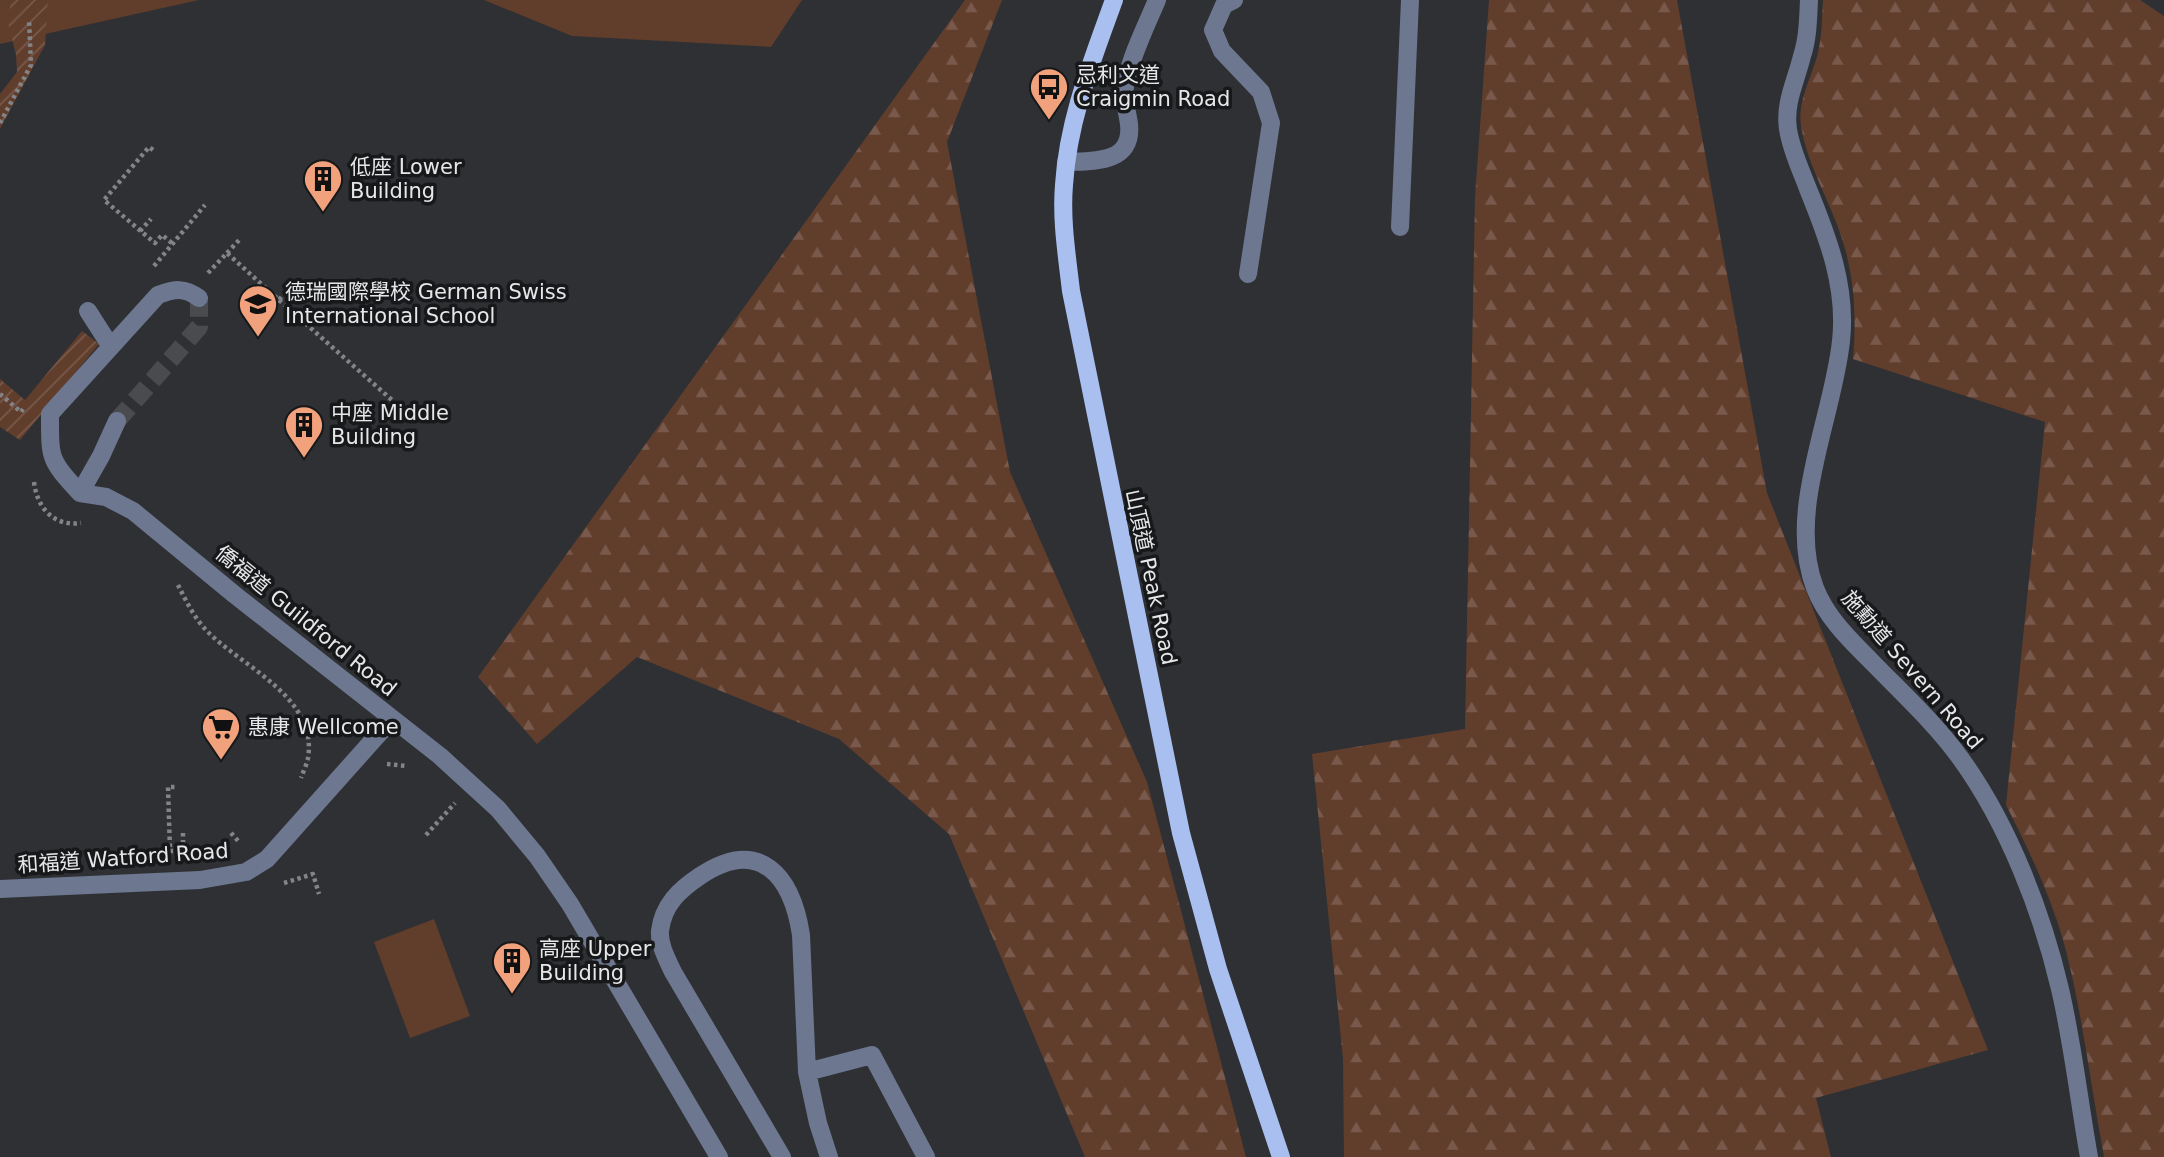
<svg xmlns="http://www.w3.org/2000/svg" width="2164" height="1157" viewBox="0 0 2164 1157" font-family="'DejaVu Sans','Noto Sans TC',sans-serif">
<style>
.grass{fill:#613d2c}
.forest{fill:url(#forest-firs)}
.garden{fill:url(#garden-furrows)}
.lines{fill:none;stroke-linecap:round;stroke-linejoin:round}
.minor-tunnel{stroke:#494b4f;stroke-width:18;stroke-dasharray:18 9;stroke-linecap:butt}
.path{stroke:#828487;stroke-width:4.5;stroke-dasharray:3.5 3.5;stroke-linecap:butt}
.minor{stroke:#6d778f;stroke-width:18}
.major{stroke:#a9bff0;stroke-width:18}
.labels{text-anchor:middle;dominant-baseline:central;stroke-width:7;stroke-linejoin:round;paint-order:stroke}
.poi-label{font-size:21px;fill:#e5e7e9;stroke:#17181a;text-anchor:start}
.street-label{font-size:21px;fill:#e5e7e9;stroke:#17181a}
</style>
<defs>
<pattern id="forest-firs" width="22" height="20" patternUnits="userSpaceOnUse" patternTransform="scale(1.75)"><rect width="22" height="20" fill="#613d2c"/><path d="M5 1l3.5 6h-7zM16 11l3.5 6h-7z" fill="#78594b"/></pattern>
<pattern id="garden-furrows" width="10" height="10" patternUnits="userSpaceOnUse" patternTransform="scale(1.75)"><rect width="10" height="10" fill="#613d2c"/><path d="M-1 1l2-2M0 10L10 0M9 11l2-2" fill="none" stroke="#78594b"/></pattern>
</defs>
<rect width="100%" height="100%" fill="#2e3034"/>
<path class="grass" d="M 0,0 L 199,0 L 0,44 Z
M 484,0 L 802,0 L 771,47 L 572,36 Z
M 434,919 L 470,1016 L 410,1038 L 374,942 Z"/>
<path class="forest" d="M 965,0 L 1002,0 L 947,142 L 1010,472 L 1147,782 L 1246,1157 L 1085,1157 L 949,834 L 839,739 L 637,657 L 537,744 L 478,677 Z
M 1489,0 L 1677,0 L 1767,493 L 1988,1050 L 1816,1098 L 1831,1157 L 1344,1157 L 1343,1059 L 1312,754 L 1465,729 L 1475,197 Z
M 1823,0 L 2140,0 L 2164,16 L 2164,1157 L 2104,1157 C 2092,1093 2084,1026 2069,963 C 2056,907 2032,856 2006,805 L 2045,422 L 1853,359 C 1857,311 1854,267 1836,222 C 1824,191 1806,159 1801,126 C 1797,99 1814,74 1819,48 C 1822,33 1822,16 1823,0 Z"/>
<path class="garden" d="M 11,0 L 48,0 L 45,45 L 0,129 L 0,94 L 17,72 L 16,55 L 8,23 Z
M 82,331 L 99,344 L 20,440 L 0,427 L 0,379 L 25,400 Z"/>
<g class="lines">
<path class="minor-tunnel" d="M 117,421 L 199,327 L 199,298"/>
<path class="path" d="M 0,123 L 31,65 L 29,19
M 153,150 L 149,147 L 104,200 L 155,243 L 162,235 L 173,244
M 140,231 L 151,219
M 227,253 L 241,238
M 154,266 L 205,205
M 208,273 L 227,253 L 279,300 L 293,283
M 279,300 L 410,416
M 0,394 L 21,412 L 23,409
M 34,482 C 37,508 54,527 81,523
M 178,585 C 186,601 195,619 207,631 C 242,667 318,697 308,758 C 307,764 303,772 301,778
M 387,764 L 406,766
M 183,833 L 183,854
M 231,833 L 239,842
M 426,835 L 455,803
M 173,851 L 170,851 L 168,787 L 175,787
M 284,883 L 313,874 L 319,894"/>
<path class="minor" d="M 1234,0 L 1224,5 L 1213,30 L 1222,51 L 1261,92 L 1271,123 L 1248,274
M 1809,0 C 1808,19 1808,38 1802,56 C 1796,81 1784,103 1788,129 C 1791,150 1801,170 1808,189 C 1828,238 1847,287 1841,341 C 1833,418 1786,512 1815,588 C 1826,617 1850,640 1872,662 C 1902,693 1936,724 1961,759 C 2008,824 2042,912 2060,989 C 2073,1045 2079,1101 2089,1157
M 1066,162 C 1093,161 1133,164 1129,124 C 1127,109 1122,97 1126,81 C 1132,54 1146,26 1157,0
M 1400,227 L 1410,0
M 88,311 L 111,347
M 80,493 L 106,497 L 133,511 L 235,595 L 440,756 L 498,809 L 537,856 L 570,904 L 719,1157
M 80,493 C 49,459 50,460 50,414 L 158,295 C 175,289 184,287 199,298
M 80,493 L 101,456 L 117,421
M 0,889 L 200,880 L 246,872 L 267,859 L 392,719
M 807,1072 L 872,1055 L 926,1157
M 782,1157 L 673,972 C 667,959 659,945 660,931 C 663,905 679,890 700,876 C 760,836 792,876 801,935 L 807,1072 L 818,1123 L 829,1157"/>
<path class="major" d="M 1114,0 C 1092,61 1068,120 1064,185 C 1061,220 1067,256 1071,291 L 1181,833 L 1218,969 L 1281,1157"/>
</g>
<defs>
<g id="bus-pin" transform="scale(2.0125)"><path d="M0 17L-7.5 6A9.5 9.5 0 1 1 7.5 6Z" fill="#f1a17b" stroke="#17181a"/><path d="M-5-6H5V4H4V6H2V4H-2V6H-4V4H-5ZM-3.5-4V0h7V-4ZM-3.5 1.2v1.5H-2V1.2ZM2 1.2v1.5H3.5V1.2Z" fill="#111"/></g>
<g id="building-pin" transform="scale(2.0125)"><path d="M0 17L-7.5 6A9.5 9.5 0 1 1 7.5 6Z" fill="#f1a17b" stroke="#17181a"/><path d="M-4-6H4V6H1V3H-1V6H-4ZM-2.5-4.3h1.7v1.8h-1.7ZM.8-4.3h1.7v1.8H.8ZM-2.5-1h1.7V.8h-1.7ZM.8-1h1.7V.8H.8Z" fill="#111"/></g>
<g id="school-pin" transform="scale(2.0125)"><path d="M0 17L-7.5 6A9.5 9.5 0 1 1 7.5 6Z" fill="#f1a17b" stroke="#17181a"/><path d="M0-5L7-2L0 1L-7-2ZM-4 1L0 2.5L4 1V4Q0 6-4 4Z" fill="#111"/></g>
<g id="supermarket-pin" transform="scale(2.0125)"><path d="M0 17L-7.5 6A9.5 9.5 0 1 1 7.5 6Z" fill="#f1a17b" stroke="#17181a"/><path d="M-6-5.5h2.5l.6 2H6L4.5 2H-2.5L-4.4-4H-6ZM-1.5 3.2a1.3 1.3 0 1 0 .1 0ZM3 3.2a1.3 1.3 0 1 0 .1 0Z" fill="#111"/></g>
</defs>
<g fill-rule="evenodd">
<use href="#bus-pin" x="1049" y="87"/>
<use href="#building-pin" x="323" y="179"/>
<use href="#school-pin" x="258" y="304"/>
<use href="#building-pin" x="304" y="425"/>
<use href="#supermarket-pin" x="221" y="727"/>
<use href="#building-pin" x="512" y="961"/>
</g>
<g class="labels">
<g class="poi-label">
<text x="1076" y="75">忌利文道<tspan x="1076" dy="24">Craigmin Road</tspan></text>
<text x="350" y="167">低座 Lower<tspan x="350" dy="24">Building</tspan></text>
<text x="285" y="292">德瑞國際學校 German Swiss<tspan x="285" dy="24">International School</tspan></text>
<text x="331" y="413">中座 Middle<tspan x="331" dy="24">Building</tspan></text>
<text x="248" y="727">惠康 Wellcome</text>
<text x="539" y="949">高座 Upper<tspan x="539" dy="24">Building</tspan></text>
</g>
<g class="street-label">
<text transform="translate(1151 577) rotate(78)">山頂道 Peak Road</text>
<text transform="translate(306 621) rotate(39)">僑福道 Guildford Road</text>
<text transform="translate(1912 670) rotate(49)">施勳道 Severn Road</text>
<text transform="translate(123 858) rotate(-4)">和福道 Watford Road</text>
</g>
</g>
</svg>
